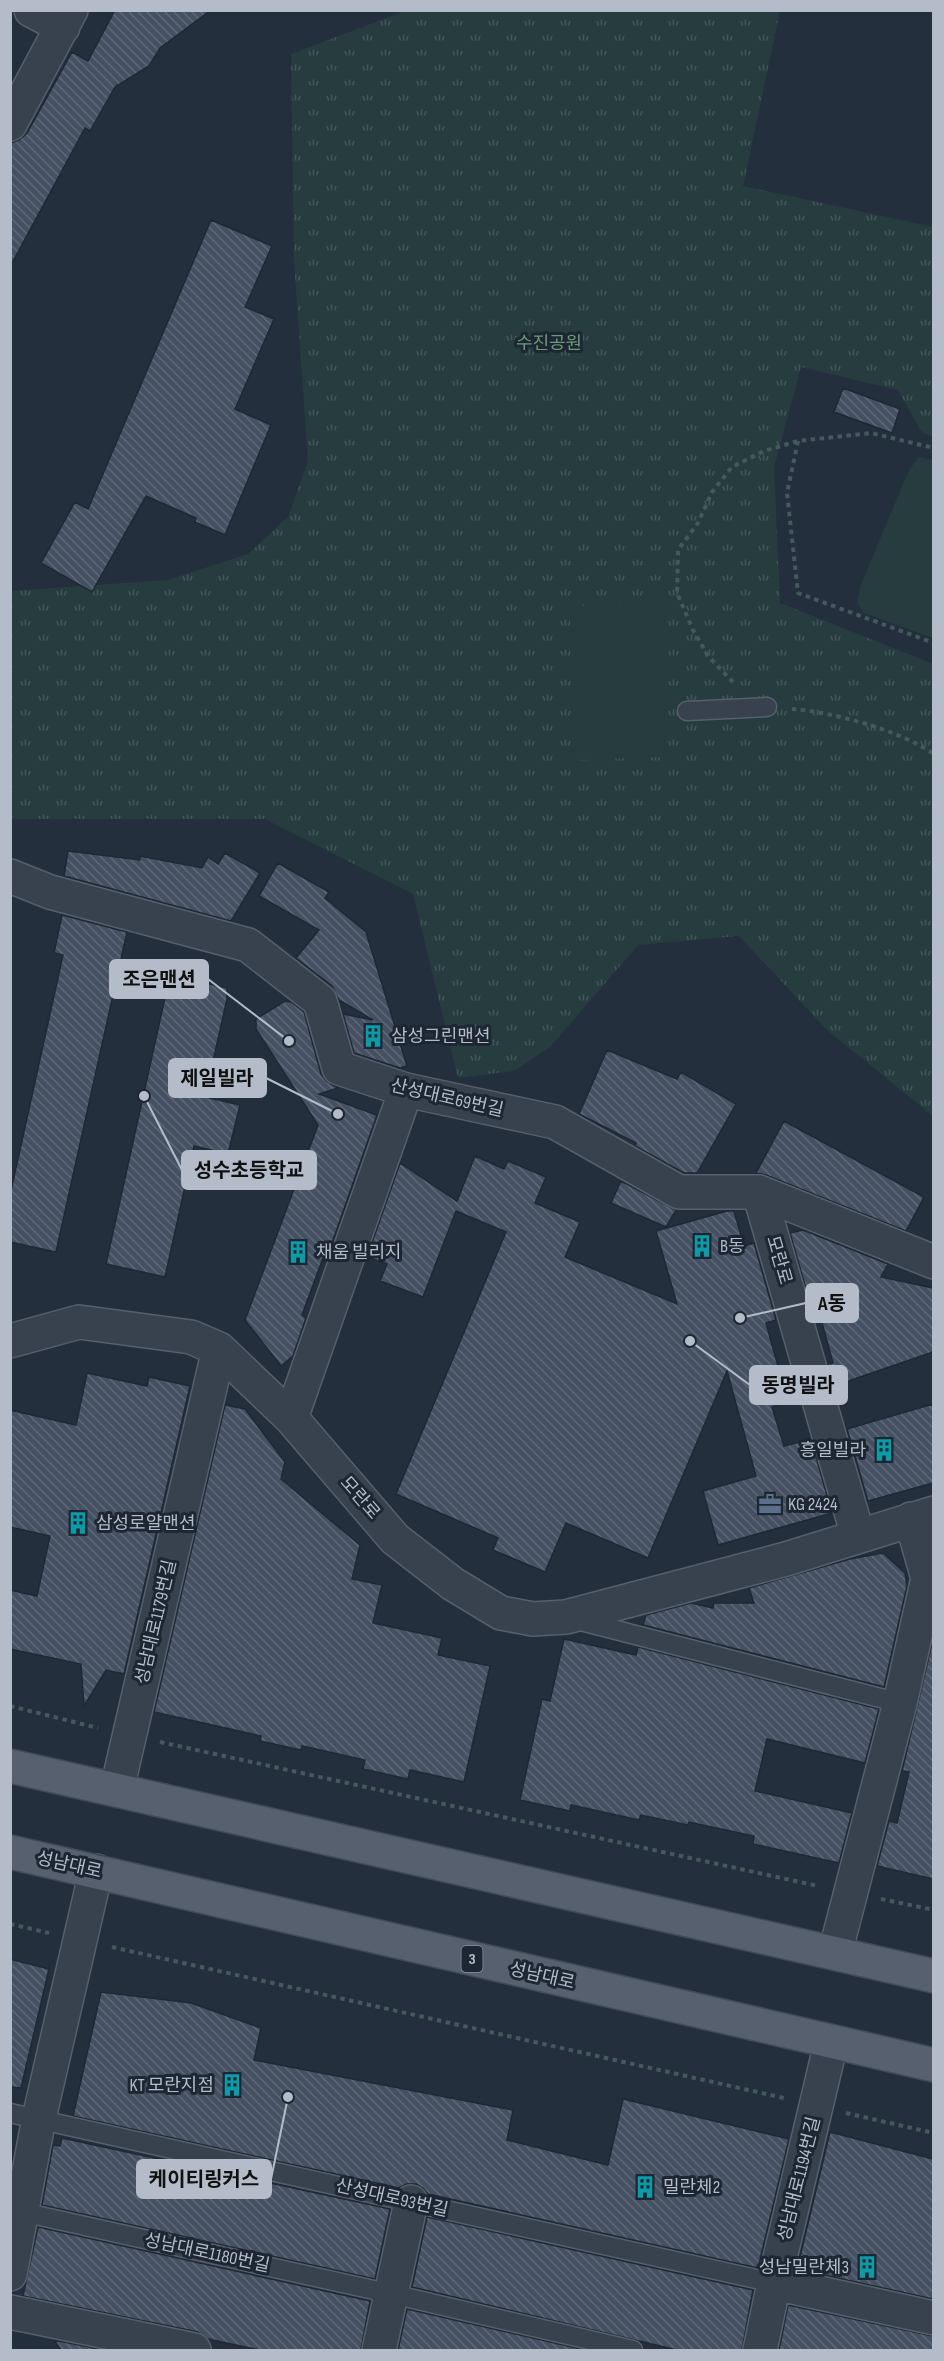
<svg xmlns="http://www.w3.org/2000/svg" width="944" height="2361" viewBox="0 0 944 2361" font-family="'Sofia Sans Condensed','Noto Sans KR',sans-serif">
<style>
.grass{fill:url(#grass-tufts)}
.garden{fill:#263c3f}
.building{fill:url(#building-back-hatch);stroke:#1f2835;stroke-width:1.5}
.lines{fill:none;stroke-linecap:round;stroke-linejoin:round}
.lane-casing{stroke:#565f6c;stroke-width:21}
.street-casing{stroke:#565f6c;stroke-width:36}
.primary-casing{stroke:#414a57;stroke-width:36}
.path{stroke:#44595c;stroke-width:4;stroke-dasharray:4.5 4.5;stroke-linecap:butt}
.lane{stroke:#38414e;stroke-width:18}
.street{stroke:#38414e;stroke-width:33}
.primary{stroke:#56606e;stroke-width:33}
.labels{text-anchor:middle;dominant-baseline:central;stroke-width:6;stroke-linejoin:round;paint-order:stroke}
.shield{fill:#1d2633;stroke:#878f9c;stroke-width:1.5}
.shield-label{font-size:16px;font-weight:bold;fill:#b4bcc9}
.park-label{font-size:18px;fill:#6b9a76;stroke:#1d2633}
.poi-label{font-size:18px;fill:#b4bcc9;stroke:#1d2633;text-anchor:start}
.street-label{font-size:18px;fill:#b4bcc9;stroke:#1d2633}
.leader{fill:none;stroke:#b4bcc9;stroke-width:2}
.callout-dot{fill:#b4bcc9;stroke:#1d2633;stroke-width:2}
.callout{fill:#b4bcc9;stroke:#b4bcc9;stroke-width:2}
.callout-label{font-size:20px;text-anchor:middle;font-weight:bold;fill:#111}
</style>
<defs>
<pattern id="grass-tufts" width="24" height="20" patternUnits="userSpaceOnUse" patternTransform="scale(1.5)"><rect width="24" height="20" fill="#263c3f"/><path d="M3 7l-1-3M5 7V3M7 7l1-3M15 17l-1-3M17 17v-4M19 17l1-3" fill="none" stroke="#435659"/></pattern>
<pattern id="building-back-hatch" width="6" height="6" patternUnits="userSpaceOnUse" patternTransform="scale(1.5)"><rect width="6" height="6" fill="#455162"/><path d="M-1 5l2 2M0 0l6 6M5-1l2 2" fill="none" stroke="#5d6877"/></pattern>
</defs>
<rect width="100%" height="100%" fill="#242f3e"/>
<path class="grass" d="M 405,11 L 780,11 L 743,186 L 933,227 L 933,437 L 921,431 L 898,390 L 801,367 L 774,467 L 780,603 L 933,664 L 933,1116 L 827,1030 L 739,936 L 638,945 L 550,1047 L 514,1071 L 458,1078 L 413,894 L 265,819 L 11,819 L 11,591 L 168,580 L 248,554 L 288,517 L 308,462 L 294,260 L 291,54 Z"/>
<path class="garden" d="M 918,457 L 933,460 L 933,638 L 864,613 L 857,603 L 860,587 L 908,472 Z
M 662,604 L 665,757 L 572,760 L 570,606 Z"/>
<path class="building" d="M 115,10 L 211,10 L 160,48 L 149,66 L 115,87 L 90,131 L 85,128 L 10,267 L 10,143 L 19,140 L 27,133 L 72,52 L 88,61 Z
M 211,220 L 272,246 L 245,307 L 274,319 L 235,409 L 271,425 L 225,535 L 195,522 L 196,518 L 146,496 L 92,592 L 41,563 L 75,502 L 88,509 Z
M 843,388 L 900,409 L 892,433 L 834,412 Z
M 68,851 L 140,860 L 140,856 L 202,868 L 208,857 L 218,864 L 225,853 L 260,873 L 231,921 L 64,876 Z
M 278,863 L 329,892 L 325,898 L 366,932 L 407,1066 L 400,1068 L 354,1053 L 343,1014 L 373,1020 L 339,1000 L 332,986 L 296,958 L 319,930 L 259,896 Z
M 62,915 L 127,932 L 56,1252 L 10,1242 L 10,1195 L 63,955 L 54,953 Z
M 170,975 L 227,988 L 227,999 L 205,1097 L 240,1105 L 228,1154 L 194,1146 L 165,1277 L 106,1264 Z
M 285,1001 L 291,1002 L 304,1012 L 321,1074 L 326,1081 L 338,1088 L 319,1094 L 377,1115 L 332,1243 L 329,1242 L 302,1315 L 306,1318 L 293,1356 L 281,1366 L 245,1320 L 318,1125 L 256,1029 L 256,1019 Z
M 607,1050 L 677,1079 L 681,1072 L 736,1104 L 697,1173 L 684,1173 L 635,1146 L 636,1143 L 579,1114 Z
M 784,1121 L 924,1197 L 906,1231 L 766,1175 L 756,1173 Z
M 475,1156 L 504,1169 L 508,1161 L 546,1177 L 535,1203 L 580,1222 L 565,1257 L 677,1304 L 656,1231 L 727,1211 L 734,1211 L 744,1246 L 754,1243 L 776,1320 L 766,1323 L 781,1377 L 792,1374 L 799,1398 L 772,1407 L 784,1446 L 811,1439 L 832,1513 L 718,1545 L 703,1491 L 756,1476 L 727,1371 L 648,1558 L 566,1523 L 545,1572 L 493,1550 L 498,1538 L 396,1494 L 506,1232 L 456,1211 L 423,1297 L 380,1281 L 387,1264 L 367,1257 L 400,1163 L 457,1201 Z
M 621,1181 L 676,1210 L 666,1227 L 611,1203 Z
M 803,1230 L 888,1264 L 881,1277 L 933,1288 L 933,1352 L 834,1386 L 828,1364 L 833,1363 L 818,1308 L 812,1310 L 790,1233 Z
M 87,1373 L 147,1386 L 149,1377 L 190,1386 L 124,1674 L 106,1670 L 84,1706 L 81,1664 L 10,1649 L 10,1590 L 37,1596 L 50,1536 L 10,1527 L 10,1410 L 76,1425 Z
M 933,1404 L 933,1483 L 868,1501 L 847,1429 Z
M 225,1405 L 245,1409 L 285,1462 L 281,1479 L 360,1545 L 352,1579 L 382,1585 L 373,1623 L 442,1638 L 438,1655 L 490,1666 L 464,1782 L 410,1770 L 408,1779 L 363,1769 L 365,1760 L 302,1746 L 301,1750 L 260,1741 L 261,1736 L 154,1712 Z
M 883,1553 L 905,1573 L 907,1586 L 884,1687 L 643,1625 L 646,1615 L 691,1603 L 713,1608 L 714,1603 L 754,1603 L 749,1588 L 850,1559 Z
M 564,1639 L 636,1655 L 638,1647 L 879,1709 L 865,1763 L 767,1739 L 755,1791 L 852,1813 L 839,1863 L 753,1844 L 754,1836 L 689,1822 L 688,1825 L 641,1815 L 639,1820 L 571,1805 L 570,1811 L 520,1800 L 542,1699 L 550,1701 Z
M 933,1639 L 933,1879 L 877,1866 L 889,1821 L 897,1823 L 909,1772 L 902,1771 Z
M 10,1959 L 49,1969 L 21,2088 L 10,2087 Z
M 101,1992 L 191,2003 L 261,2028 L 254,2060 L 513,2110 L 507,2140 L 608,2165 L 623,2099 L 789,2139 L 758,2268 L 428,2194 L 423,2188 L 416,2184 L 406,2184 L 399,2188 L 73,2116 Z
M 830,2132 L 933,2159 L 933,2299 L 797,2269 Z
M 62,2138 L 390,2209 L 375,2279 L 42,2205 L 53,2145 L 60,2146 Z
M 427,2217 L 753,2290 L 742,2350 L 677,2350 L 412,2287 Z
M 38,2227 L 370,2301 L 361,2350 L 260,2350 L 208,2339 L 198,2332 L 23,2296 Z
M 788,2305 L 933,2336 L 933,2350 L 779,2350 Z
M 407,2309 L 585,2350 L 398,2350 Z
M 54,2340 L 104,2350 L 61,2350 Z"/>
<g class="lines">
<g class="lane-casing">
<path id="lane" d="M 687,711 L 767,707
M 577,1620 L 900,1703
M 10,2113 L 774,2283
M 22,2212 L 392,2294 L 633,2350"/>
</g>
<g class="street-casing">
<path id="street" d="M 31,10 L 63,27
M 10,124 L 71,10
M 10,876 L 50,892 L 248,945 L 320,1001 L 339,1068 L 406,1090 L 555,1122 L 679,1192 L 759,1192 L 934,1262
M 759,1192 L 858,1536
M 10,1341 L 79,1322 L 191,1337 L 219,1349 L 291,1418 L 395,1539 L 453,1584 L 501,1613 L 533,1619 L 566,1617 L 786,1559 L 934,1513
M 291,1418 L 406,1090
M 117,1789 L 219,1349
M 835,1953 L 900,1703 L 928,1578 L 911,1519
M 10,2274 L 39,2118 L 96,1871
M 774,2283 L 934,2318
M 10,2312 L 194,2350
M 379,2350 L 411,2202
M 760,2350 L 774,2283 L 831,2043"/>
</g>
<g class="primary-casing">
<path id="primary" d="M 10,1766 L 934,1976
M 10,1852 L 934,2065"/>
</g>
<path class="path" d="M 798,441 L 787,493 L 798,593 L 934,643
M 733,682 L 708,656 L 693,630 L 677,593 L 678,550 L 698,523 L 712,492 L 732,467 L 764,451 L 798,441 L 871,433 L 934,448
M 792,709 C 833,712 899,730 934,754
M 10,1706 L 98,1728
M 160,1742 L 818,1886
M 881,1899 L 934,1910
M 10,1924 L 49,1933
M 112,1947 L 784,2098
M 846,2113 L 934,2133"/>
<use href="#lane" class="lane"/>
<use href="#street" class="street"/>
<use href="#primary" class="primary"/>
</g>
<defs>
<g id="building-bare" transform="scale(1.8)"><path d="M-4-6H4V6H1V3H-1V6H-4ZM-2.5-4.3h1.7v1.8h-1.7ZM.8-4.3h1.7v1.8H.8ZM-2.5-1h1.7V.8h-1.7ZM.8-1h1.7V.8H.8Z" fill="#0f9aa8" stroke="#1d2633" stroke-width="2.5" paint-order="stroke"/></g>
<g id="office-bare" transform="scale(1.8)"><path d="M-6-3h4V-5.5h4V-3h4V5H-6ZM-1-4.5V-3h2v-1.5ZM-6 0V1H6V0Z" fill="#5c6f8a" stroke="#1d2633" stroke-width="2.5" paint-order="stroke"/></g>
</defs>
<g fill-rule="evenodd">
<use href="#building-bare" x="373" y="1036"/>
<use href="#building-bare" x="702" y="1246"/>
<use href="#building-bare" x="298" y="1252"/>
<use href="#building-bare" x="884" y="1450"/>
<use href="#office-bare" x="770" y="1504"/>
<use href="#building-bare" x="78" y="1523"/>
<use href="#building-bare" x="232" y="2085"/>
<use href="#building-bare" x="645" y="2187"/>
<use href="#building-bare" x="867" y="2267"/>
</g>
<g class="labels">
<rect class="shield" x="461.5" y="1946" width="21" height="26" rx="4.5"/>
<g class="shield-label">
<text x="472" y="1959">3</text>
</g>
<g class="park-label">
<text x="549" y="343">수진공원</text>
</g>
<g class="poi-label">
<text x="391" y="1036">삼성그린맨션</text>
<text x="720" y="1246">B동</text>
<text x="316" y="1252">채움 빌리지</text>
<text x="866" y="1450" text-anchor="end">흥일빌라</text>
<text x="788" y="1504">KG 2424</text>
<text x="96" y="1523">삼성로얄맨션</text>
<text x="214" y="2085" text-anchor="end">KT 모란지점</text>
<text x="663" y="2187">밀란체2</text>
<text x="849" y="2267" text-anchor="end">성남밀란체3</text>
</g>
<g class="street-label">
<text transform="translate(447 1098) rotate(13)">산성대로69번길</text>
<text transform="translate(779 1260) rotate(74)">모란로</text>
<text transform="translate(360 1498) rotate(49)">모란로</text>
<text transform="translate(156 1622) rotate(-77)">성남대로1179번길</text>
<text transform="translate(69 1865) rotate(13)">성남대로</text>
<text transform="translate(542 1976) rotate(13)">성남대로</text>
<text transform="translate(799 2179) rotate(-76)">성남대로1194번길</text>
<text transform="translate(392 2198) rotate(13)">산성대로93번길</text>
<text transform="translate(207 2253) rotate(12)">성남대로1180번길</text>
</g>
</g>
<path class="leader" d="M289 1041L208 979M338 1114L266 1078M144 1096L182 1170M740 1318L806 1303M690 1341L750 1385M288 2097L271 2179"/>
<g class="callout-dot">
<circle cx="289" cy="1041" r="6"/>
<circle cx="338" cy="1114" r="6"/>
<circle cx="144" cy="1096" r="6"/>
<circle cx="740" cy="1318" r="6"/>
<circle cx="690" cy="1341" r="6"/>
<circle cx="288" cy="2097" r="6"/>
</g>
<g class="callout">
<rect x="110" y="960" width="98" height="38" rx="6"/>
<rect x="169" y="1059" width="97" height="38" rx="6"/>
<rect x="182" y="1151" width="134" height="38" rx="6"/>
<rect x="806" y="1284" width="52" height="38" rx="6"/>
<rect x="750" y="1366" width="97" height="38" rx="6"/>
<rect x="137" y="2160" width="134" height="38" rx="6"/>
</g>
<g class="callout-label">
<text x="159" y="986">조은맨션</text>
<text x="217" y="1085">제일빌라</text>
<text x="249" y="1177">성수초등학교</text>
<text x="832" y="1310">A동</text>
<text x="798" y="1392">동명빌라</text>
<text x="204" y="2186">케이티링커스</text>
</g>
<rect width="944" height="2361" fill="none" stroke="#b4bcc9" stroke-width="24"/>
</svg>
